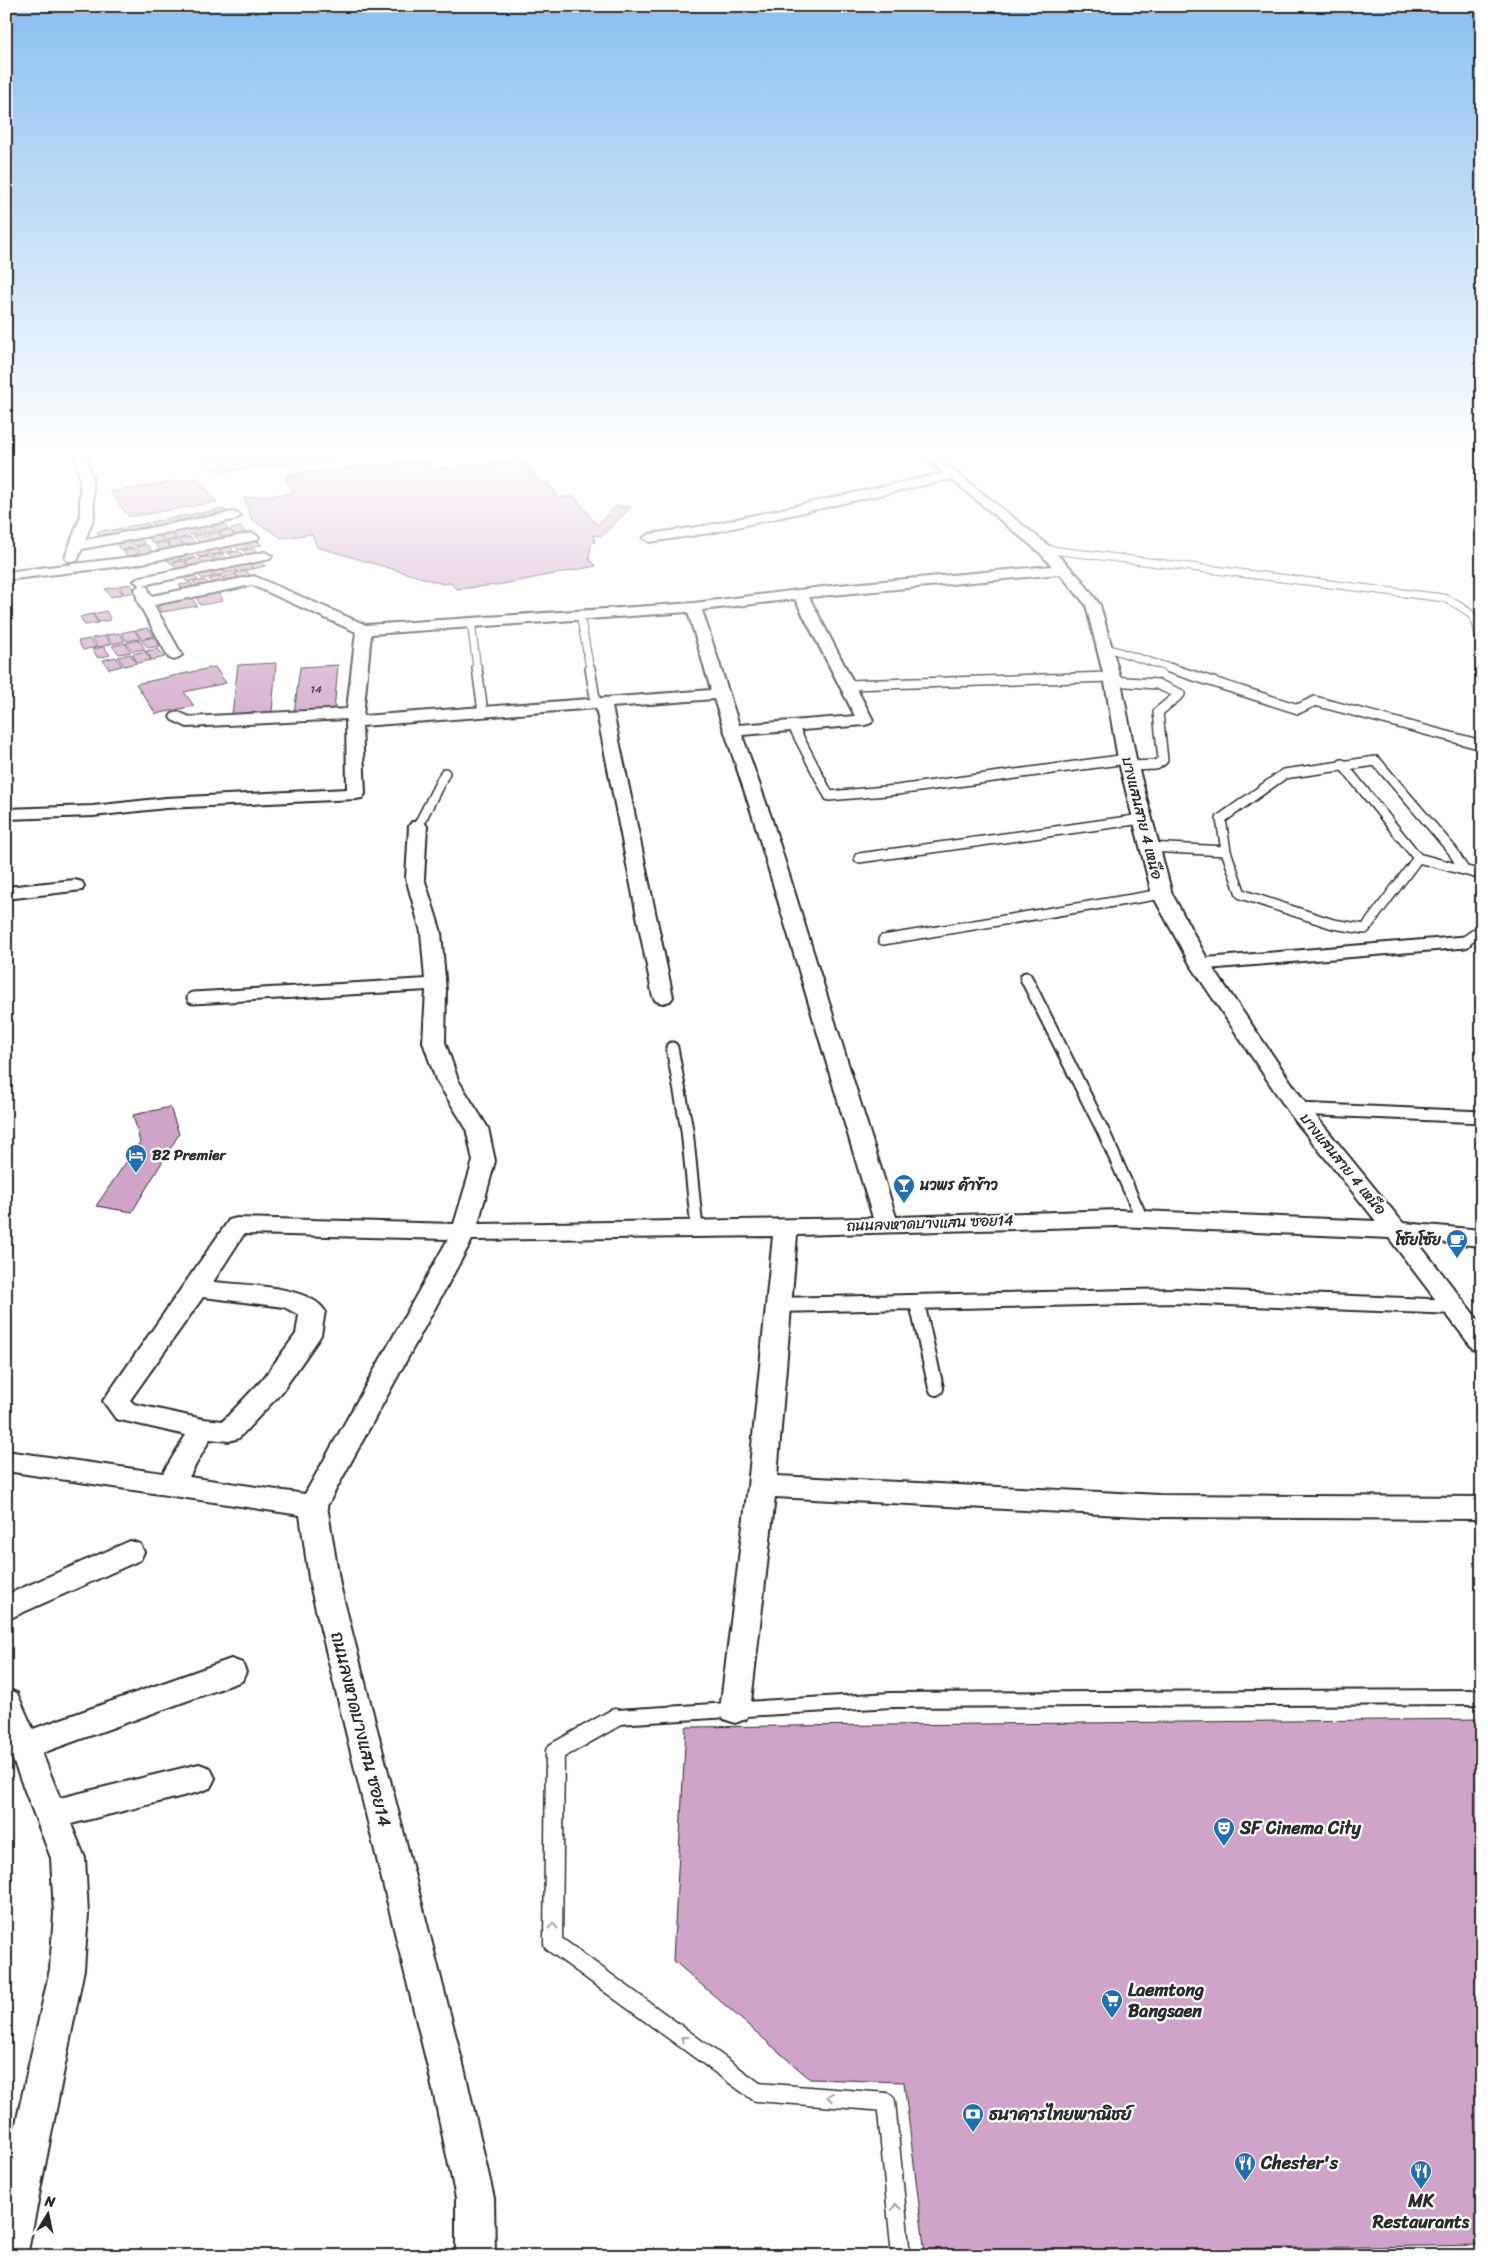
<svg xmlns="http://www.w3.org/2000/svg" width="1488" height="2262" viewBox="0 0 1488 2262" font-family="Sriracha,'Playpen Sans Thai',sans-serif">
<style>
.building{fill:#d0a4c8;stroke:#2b2b2b}
.lines{fill:none;stroke-linecap:round;stroke-linejoin:round}
.lane-far4-casing{stroke:#2b2b2b;stroke-width:9}
.lane-far3-casing{stroke:#2b2b2b;stroke-width:12}
.lane-far2-casing{stroke:#2b2b2b;stroke-width:15}
.lane-far1-casing{stroke:#2b2b2b;stroke-width:18}
.lane-casing{stroke:#2b2b2b;stroke-width:21}
.street-casing{stroke:#2b2b2b;stroke-width:4}
.lane-far4{stroke:#fff;stroke-width:7}
.lane-far3{stroke:#fff;stroke-width:9}
.lane-far2{stroke:#fff;stroke-width:11}
.lane-far1{stroke:#fff;stroke-width:14}
.lane{stroke:#fff;stroke-width:18}
.street{fill:#fff;fill-rule:evenodd}
.oneway{stroke:#a0a0a0}
.labels{text-anchor:middle;dominant-baseline:central;stroke-width:4.5;stroke-linejoin:round;paint-order:stroke}
.far-number-label{font-size:11px;fill:#544952}
.street-label{font-size:15px;fill:#2b2b2b;stroke:#fff}
.poi-label{font-size:15px;font-weight:bold;fill:#2b2b2b;stroke:#fff;text-anchor:start}
.near-street-label{font-size:18px;fill:#2b2b2b;stroke:#fff}
.near-poi-label{font-size:18px;font-weight:bold;fill:#2b2b2b;stroke:#fff;text-anchor:start}
</style>
<rect width="100%" height="100%" fill="#fff"/>
<filter id="ink" filterUnits="userSpaceOnUse"><feTurbulence type="fractalNoise" baseFrequency=".02" numOctaves="2"/><feDisplacementMap in="SourceGraphic" scale="10" xChannelSelector="R" yChannelSelector="G"/><feConvolveMatrix kernelMatrix="1 2 1 2 8 2 1 2 1" color-interpolation-filters="sRGB"/></filter>
<g filter="url(#ink)">
<path class="building" d="M 192,450 L 407,450 L 407,451 L 218,472 Z
M 427,460 L 433,469 L 524,460 L 541,484 L 548,483 L 559,497 L 575,497 L 597,525 L 616,506 L 631,507 L 602,536 L 593,535 L 595,541 L 591,545 L 589,559 L 596,566 L 497,585 L 457,589 L 450,583 L 443,584 L 317,547 L 312,534 L 282,538 L 252,520 L 244,498 L 294,493 L 285,475 Z
M 196,478 L 217,502 L 129,517 L 110,492 Z
M 224,509 L 230,515 L 219,517 L 213,510 Z
M 212,511 L 218,517 L 207,519 L 201,513 Z
M 200,513 L 206,519 L 195,521 L 189,515 Z
M 187,515 L 193,522 L 182,524 L 176,517 Z
M 175,517 L 180,524 L 169,526 L 164,519 Z
M 162,520 L 168,527 L 156,529 L 151,522 Z
M 222,522 L 228,529 L 217,531 L 211,524 Z
M 148,523 L 154,530 L 143,532 L 137,525 Z
M 209,524 L 215,531 L 204,533 L 198,526 Z
M 136,525 L 142,532 L 131,534 L 125,527 Z
M 195,527 L 201,533 L 190,535 L 184,529 Z
M 241,527 L 247,534 L 237,536 L 230,529 Z
M 122,528 L 128,534 L 117,536 L 111,530 Z
M 108,530 L 114,537 L 103,539 L 97,532 Z
M 182,530 L 188,537 L 177,539 L 171,532 Z
M 229,530 L 236,536 L 225,538 L 219,532 Z
M 170,532 L 176,539 L 165,541 L 159,534 Z
M 218,532 L 224,539 L 213,541 L 207,534 Z
M 158,534 L 164,541 L 153,543 L 147,536 Z
M 204,534 L 211,541 L 200,543 L 193,536 Z
M 139,537 L 145,544 L 134,546 L 128,540 Z
M 190,537 L 196,544 L 185,546 L 179,539 Z
M 255,538 L 262,545 L 251,547 L 244,540 Z
M 178,540 L 184,546 L 173,549 L 167,542 Z
M 127,541 L 132,548 L 121,550 L 115,543 Z
M 243,541 L 249,548 L 238,550 L 232,543 Z
M 166,542 L 172,549 L 161,551 L 155,544 Z
M 227,544 L 234,551 L 223,553 L 216,546 Z
M 147,545 L 153,552 L 141,554 L 136,547 Z
M 216,546 L 222,553 L 211,555 L 204,548 Z
M 134,548 L 140,556 L 129,558 L 123,551 Z
M 203,548 L 209,555 L 198,557 L 191,550 Z
M 254,548 L 260,555 L 249,558 L 243,550 Z
M 188,551 L 194,558 L 182,560 L 176,553 Z
M 239,551 L 246,558 L 235,560 L 228,553 Z
M 175,553 L 181,560 L 170,563 L 164,555 Z
M 223,554 L 230,561 L 218,563 L 212,556 Z
M 210,556 L 216,563 L 205,566 L 199,558 Z
M 196,558 L 203,566 L 191,568 L 185,561 Z
M 258,559 L 265,566 L 253,569 L 247,561 Z
M 184,561 L 190,568 L 178,570 L 172,563 Z
M 246,561 L 253,569 L 241,571 L 235,564 Z
M 232,564 L 238,571 L 227,573 L 220,566 Z
M 220,566 L 226,574 L 215,576 L 209,569 Z
M 208,569 L 214,577 L 202,579 L 196,572 Z
M 246,571 L 253,578 L 241,581 L 235,573 Z
M 192,572 L 198,580 L 187,582 L 181,574 Z
M 235,574 L 241,582 L 230,584 L 223,577 Z
M 221,576 L 227,584 L 216,586 L 209,579 Z
M 205,580 L 211,587 L 200,589 L 193,582 Z
M 191,583 L 197,590 L 186,592 L 179,585 Z
M 131,584 L 136,592 L 124,594 L 119,586 Z
M 117,587 L 123,594 L 111,597 L 105,589 Z
M 220,593 L 223,601 L 200,605 L 196,596 Z
M 192,597 L 197,606 L 162,612 L 156,603 Z
M 106,611 L 111,620 L 99,622 L 93,614 Z
M 92,614 L 98,623 L 85,625 L 80,617 Z
M 148,628 L 154,636 L 142,639 L 135,630 Z
M 134,630 L 140,639 L 127,641 L 121,633 Z
M 119,633 L 125,641 L 113,644 L 106,635 Z
M 105,636 L 111,644 L 98,647 L 92,638 Z
M 154,637 L 160,646 L 148,648 L 141,640 Z
M 90,639 L 96,647 L 83,650 L 78,641 Z
M 139,640 L 145,649 L 133,651 L 126,643 Z
M 125,643 L 131,652 L 119,654 L 112,646 Z
M 104,647 L 110,655 L 98,658 L 92,649 Z
M 158,649 L 165,657 L 152,660 L 146,651 Z
M 145,651 L 151,660 L 138,663 L 132,654 Z
M 130,654 L 137,663 L 124,666 L 118,657 Z
M 116,657 L 122,666 L 109,669 L 103,660 Z
M 276,663 L 272,712 L 232,715 L 238,665 Z
M 338,665 L 334,712 L 294,714 L 300,667 Z
M 215,667 L 226,683 L 184,692 L 194,706 L 156,714 L 136,684 Z
M 170,1107 L 179,1134 L 132,1212 L 96,1206 L 140,1142 L 133,1115 Z
M 1482,1719 L 1482,2245 L 925,2254 L 904,2082 L 810,2079 L 673,1960 L 686,1727 Z"/>
<g class="lines">
<g class="lane-far4-casing">
<path id="lane-far4" d="M 1044,549 L 1444,598 C 1480,615 1476,618 1482,656
M 580,614 L 590,669
M 471,622 L 477,669
M 1104,647 L 1173,669"/>
</g>
<g class="lane-far3-casing">
<path id="lane-far3" d="M 477,668 L 483,712
M 590,668 L 596,704
M 1169,668 L 1298,709 L 1315,701 L 1482,745
M 1112,681 L 1157,684 L 1180,694 L 1158,712 L 1163,760 L 1156,765 L 1129,766
M 847,685 L 1112,677
M 793,726 L 829,796 L 897,790 L 1127,759
M 1342,764 L 1418,858 L 1482,875
M 418,826 L 445,773
M 1148,847 L 1226,851
M 859,858 L 1142,819
M 1418,858 L 1365,929 L 1333,924 L 1241,894 L 1226,851 L 1221,819 L 1284,774 L 1376,761 L 1452,850 L 1464,870
M 883,940 L 1162,894
M 1462,943 L 1482,929"/>
</g>
<g class="lane-far2-casing">
<path id="lane-far2" d="M 1200,964 L 1465,942
M 1026,978 L 1104,1133 L 1142,1219
M 193,998 L 436,984
M 672,1048 L 687,1130 L 697,1229
M 1298,1109 L 1482,1117"/>
</g>
<g class="lane-far1-casing">
<path id="lane-far1" d="M 917,1303 L 936,1388
M 777,1305 L 1175,1296 L 1455,1307
M 612,1720 L 617,1717 L 891,1700 L 1482,1697"/>
</g>
<g class="lane-casing">
<path id="lane" d="M 615,1718 L 555,1752 L 553,1943 L 757,2092 L 886,2102 L 901,2256"/>
</g>
<g class="street-casing">
<path id="street" d="M 73,450 L 85,450 L 92,477 L 94,517 L 85,540 L 234,512 L 241,516 L 234,520 L 82,549 L 77,561 L 67,561 L 65,558 L 80,517 L 80,477 Z
M 518,450 L 566,450 C 560,456 524,456 518,450 Z
M 914,450 L 928,450 L 1049,546 L 1081,579 L 1100,605 L 1120,677 L 1136,759 L 1172,894 L 1210,964 L 1306,1104 L 1403,1223 L 1482,1230 L 1482,1246 L 1416,1240 L 1482,1325 L 1482,1352 L 1473,1349 L 1389,1238 L 1118,1226 L 797,1235 L 777,1476 L 1159,1495 L 1482,1497 L 1482,1519 L 1159,1517 L 775,1497 L 750,1710 L 746,1719 L 735,1723 L 724,1719 L 720,1710 L 748,1486 L 773,1236 L 472,1240 L 327,1506 L 340,1585 L 465,2072 L 494,2198 L 495,2256 L 456,2256 L 456,2198 L 429,2072 L 310,1585 L 300,1515 L 6,1471 L 6,1451 L 163,1473 L 186,1435 L 116,1419 L 103,1401 L 229,1220 L 237,1218 L 454,1224 L 473,1161 L 466,1128 L 436,1080 L 423,1042 L 426,991 L 421,932 L 406,878 L 409,826 L 412,822 L 424,822 L 427,826 L 424,878 L 441,932 L 446,991 L 445,1042 L 458,1080 L 488,1128 L 495,1161 L 478,1224 L 873,1218 L 753,817 L 714,699 L 612,707 L 673,997 L 670,1001 L 663,1003 L 656,1001 L 653,997 L 596,708 L 362,726 L 365,794 L 362,798 L 356,799 L 166,808 L 93,816 L 6,819 L 6,809 L 93,806 L 166,798 L 347,789 L 346,719 L 187,727 L 172,720 L 170,717 L 172,714 L 178,712 L 190,717 L 347,709 L 356,632 L 252,585 L 154,605 L 182,655 L 174,660 L 169,658 L 138,602 L 135,589 L 140,585 L 134,581 L 141,577 L 265,552 L 272,556 L 270,559 L 143,585 L 147,586 L 151,596 L 254,576 L 366,625 L 694,603 L 839,585 L 1052,566 L 1039,552 L 951,479 L 710,533 L 650,542 L 643,538 L 650,534 L 710,525 L 944,473 ZM 1060,574 L 1086,605 L 1104,677 L 1118,759 L 1152,894 L 1190,964 L 1290,1114 L 1376,1221 L 1118,1210 L 896,1217 L 771,817 L 742,735 L 865,725 L 871,723 L 873,720 L 809,597 ZM 795,599 L 855,716 L 739,725 L 702,610 ZM 688,612 L 711,690 L 363,716 L 371,634 ZM 244,1234 L 448,1239 L 305,1494 L 189,1477 L 210,1439 L 229,1441 L 239,1438 L 281,1393 L 317,1341 L 321,1335 L 325,1311 C 309,1285 241,1285 213,1282 ZM 203,1297 L 284,1307 L 299,1315 L 296,1334 L 263,1379 L 223,1421 L 203,1419 L 134,1404 L 130,1400 Z
M 252,533 L 259,537 L 257,540 L 132,565 L 6,580 L 6,572 L 132,557 Z
M 75,880 L 82,882 L 84,886 L 82,890 L 6,899 L 6,887 Z
M 130,1541 L 140,1544 L 144,1552 L 140,1560 L 6,1620 L 6,1595 Z
M 231,1659 L 242,1663 L 246,1672 L 242,1681 L 42,1753 L 60,1798 L 199,1764 L 210,1768 L 215,1778 L 210,1788 L 199,1792 L 71,1824 L 85,1858 L 88,1914 L 84,1969 L 27,2256 L 6,2256 L 6,2169 L 50,1969 L 54,1914 L 51,1858 L 6,1742 L 6,1689 L 17,1693 L 33,1729 Z"/>
</g>
<use href="#lane-far4" class="lane-far4"/>
<use href="#lane-far3" class="lane-far3"/>
<use href="#lane-far2" class="lane-far2"/>
<use href="#lane-far1" class="lane-far1"/>
<use href="#lane" class="lane"/>
<use href="#street" class="street"/>
</g>
<defs><path id="oneway-chevron" d="M-2-3.5L2.5 0L-2 3.5" fill="none" stroke-width="1.6" stroke-linecap="round" stroke-linejoin="round" transform="scale(1.25)"/></defs>
<g class="oneway">
<use href="#oneway-chevron" transform="translate(553 1926) rotate(-90)"/>
<use href="#oneway-chevron" transform="translate(684 2039) rotate(-144)"/>
<use href="#oneway-chevron" transform="translate(830 2097) rotate(-176)"/>
<use href="#oneway-chevron" transform="translate(896 2207) rotate(-96)"/>
</g>
</g>
<linearGradient id="sky" x2="0" y2="1"><stop stop-color="#8bc0f0"/><stop offset="0.59" stop-color="#fff"/><stop offset="1" stop-color="#fff" stop-opacity="0"/></linearGradient>
<rect width="1488" height="767" fill="url(#sky)"/>
<defs>
<g id="hotel-pin" transform="scale(1.125)"><path d="M0 17L-7.5 6A9.5 9.5 0 1 1 7.5 6Z" fill="#1f6fb2" stroke="#fff"/><path d="M-6-4.5h1.5V1H6V5H4.5V3h-9V5H-6ZM-4 0a1.8 1.8 0 1 1 3.6 0ZM.5 0V-2.5h3Q6-2.5 6 0Z" fill="#fff"/></g>
<g id="bar-pin" transform="scale(1.125)"><path d="M0 17L-7.5 6A9.5 9.5 0 1 1 7.5 6Z" fill="#1f6fb2" stroke="#fff"/><path d="M-6-5H6L.8 .8V4.5H3.5V6h-7V4.5H-.8V.8Z" fill="#fff"/></g>
<g id="cafe-pin" transform="scale(1.125)"><path d="M0 17L-7.5 6A9.5 9.5 0 1 1 7.5 6Z" fill="#1f6fb2" stroke="#fff"/><path d="M-5.5-4.5H6V0H3Q3 3.5 0 3.5H-2.5Q-5.5 3.5-5.5 0ZM3-3.2v2h1.7v-2ZM-6 4.5H4V6H-6Z" fill="#fff"/></g>
<g id="theatre-pin" transform="scale(1.125)"><path d="M0 17L-7.5 6A9.5 9.5 0 1 1 7.5 6Z" fill="#1f6fb2" stroke="#fff"/><path d="M-5-5.5Q0-4 5-5.5V0Q5 5 0 6Q-5 5-5 0ZM-3.3-2.5H-1v1.5H-3.3ZM1-2.5H3.3v1.5H1ZM-2.8 1Q0 5.5 2.8 1Z" fill="#fff"/></g>
<g id="supermarket-pin" transform="scale(1.125)"><path d="M0 17L-7.5 6A9.5 9.5 0 1 1 7.5 6Z" fill="#1f6fb2" stroke="#fff"/><path d="M-6-5.5h2.5l.6 2H6L4.5 2H-2.5L-4.4-4H-6ZM-1.5 3.2a1.3 1.3 0 1 0 .1 0ZM3 3.2a1.3 1.3 0 1 0 .1 0Z" fill="#fff"/></g>
<g id="bank-pin" transform="scale(1.125)"><path d="M0 17L-7.5 6A9.5 9.5 0 1 1 7.5 6Z" fill="#1f6fb2" stroke="#fff"/><path d="M-6-4H6V4H-6ZM0-2.3a2.3 2.3 0 1 0 0 4.6a2.3 2.3 0 1 0 0-4.6Z" fill="#fff"/></g>
<g id="restaurant-pin" transform="scale(1.125)"><path d="M0 17L-7.5 6A9.5 9.5 0 1 1 7.5 6Z" fill="#1f6fb2" stroke="#fff"/><path d="M-5-6h1v4h1v-4h1v4h1v-4h1v5L-1.5 .5V6h-2V.5L-5-1ZM5-6V6H3V1.5H1.5Q1.5-4 5-6Z" fill="#fff"/></g>
</defs>
<g fill-rule="evenodd">
<use href="#hotel-pin" x="136" y="1155"/>
<use href="#bar-pin" x="904" y="1185"/>
<use href="#cafe-pin" x="1457" y="1240"/>
<use href="#theatre-pin" x="1224" y="1828"/>
<use href="#supermarket-pin" x="1112" y="2000"/>
<use href="#bank-pin" x="973" y="2114"/>
<use href="#restaurant-pin" x="1245" y="2163"/>
<use href="#restaurant-pin" x="1421" y="2171"/>
</g>
<g class="labels">
<g class="far-number-label">
<text x="316" y="689">14</text>
</g>
<g class="street-label">
<text transform="translate(1142 818) rotate(76)">บางแสนสาย 4 เหนือ</text>
<text transform="translate(1343 1164) rotate(51)">บางแสนสาย 4 เหนือ</text>
<text transform="translate(930 1223) rotate(-2)">ถนนลงหาดบางแสน ซอย14</text>
</g>
<g class="poi-label">
<text x="152" y="1155">B2 Premier</text>
<text x="920" y="1185">นวพร ค้าข้าว</text>
<text x="1441" y="1240" text-anchor="end">โซ้ยโซ้ย</text>
</g>
<g class="near-street-label">
<text transform="translate(361 1729) rotate(76)">ถนนลงหาดบางแสน ซอย14</text>
</g>
<g class="near-poi-label">
<text x="1240" y="1828">SF Cinema City</text>
<text x="1128" y="1990">Laemtong<tspan x="1128" dy="21">Bangsaen</tspan></text>
<text x="989" y="2114">ธนาคารไทยพาณิชย์</text>
<text x="1261" y="2163">Chester's</text>
<text x="1421" y="2201" text-anchor="middle">MK<tspan x="1421" dy="21">Restaurants</tspan></text>
</g>
</g>
<rect width="1488" height="2262" fill="none" stroke="#fff" stroke-width="25"/>
<rect x="12" y="12" width="1463" height="2237" fill="none" stroke="#2b2b2b" stroke-width="2" filter="url(#ink)"/>
<g transform="translate(48 2214) rotate(10)" stroke="#ffffff" stroke-width="4" paint-order="stroke">
<path d="M0-4L9 19L0 12L-9 19Z" fill="#2b2b2b"/>
<text y="-8" font-size="14" font-weight="bold" text-anchor="middle" fill="#2b2b2b">N</text>
</g>
</svg>
